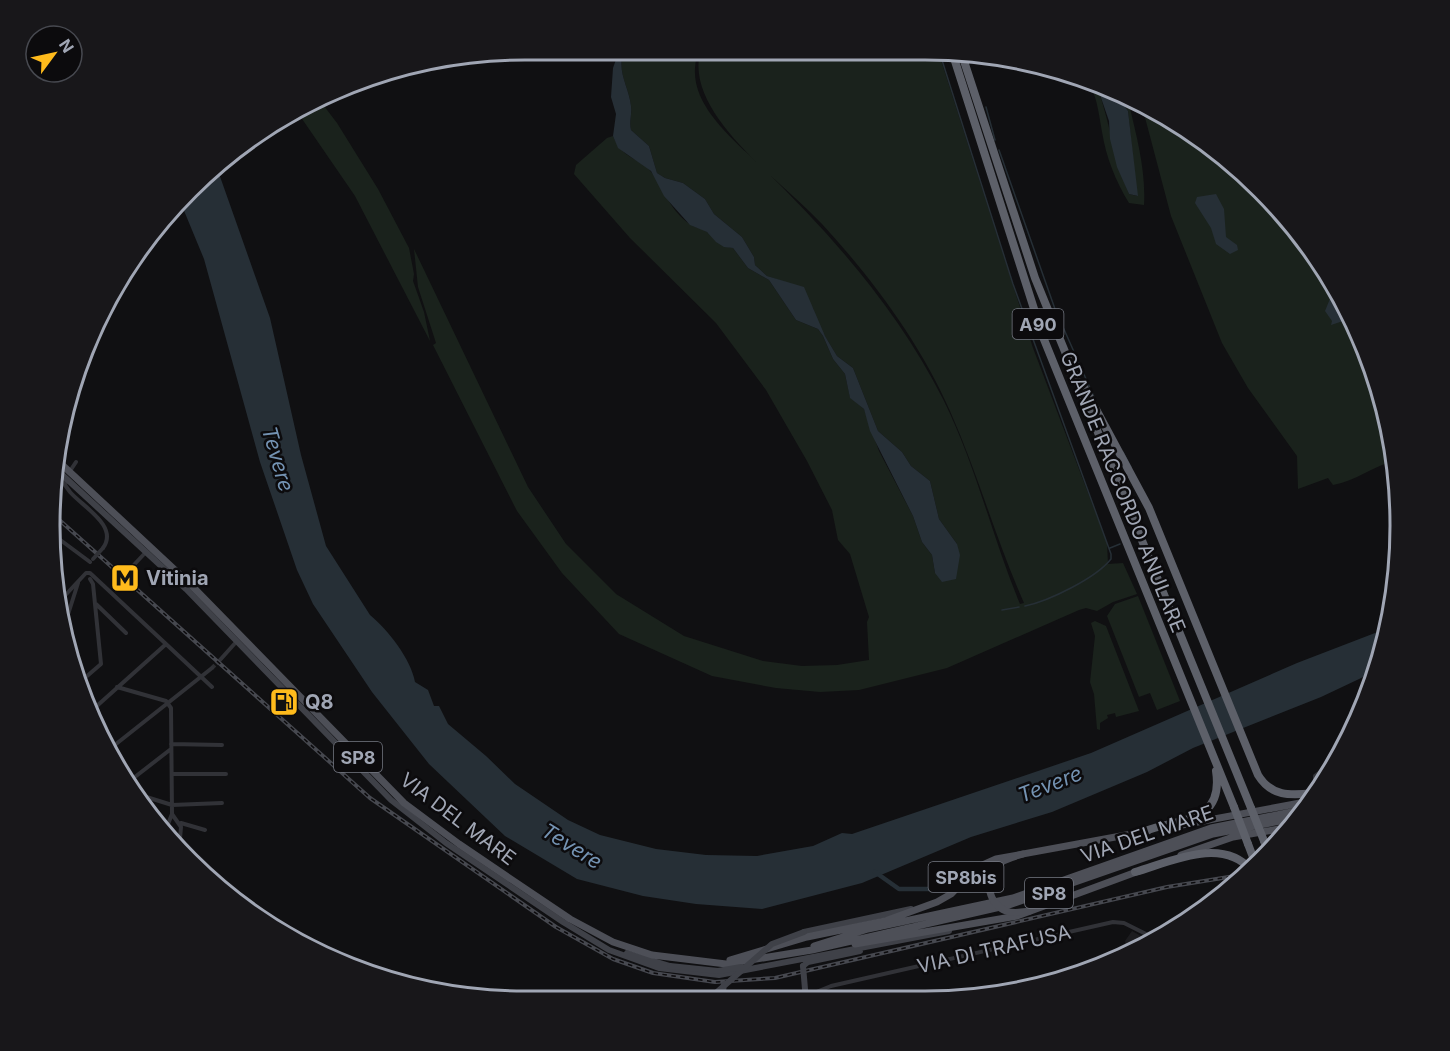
<svg xmlns="http://www.w3.org/2000/svg" width="1450" height="1051" viewBox="0 0 1450 1051" font-family="Inter,sans-serif">
<style>
.built{fill:#1c1c1f}
.green{fill:#1a221c}
.water{fill:#262f36}
.lines{fill:none;stroke-linecap:round;stroke-linejoin:round}
.stream{stroke:#262f36;stroke-width:1.5}
.canal{stroke:#262f36;stroke-width:4.5}
.street-tunnel{stroke:#2d2e32;stroke-width:4;stroke-dasharray:4 2;stroke-linecap:butt}
.street{stroke:#313237;stroke-width:4}
.secondary{stroke:#3f4148;stroke-width:6}
.primary{stroke:#4d4f57;stroke-width:7}
.highway{stroke:#5d6069;stroke-width:8}
.rail-casing{stroke:#46484f;stroke-width:4}
.rail{stroke:#0c0b0d;stroke-width:1.5;stroke-dasharray:4.5;stroke-linecap:butt}
.street-bridge{stroke:#313237;stroke-width:4}
.secondary-bridge{stroke:#3f4148;stroke-width:6}
.primary-bridge{stroke:#4d4f57;stroke-width:7}
.highway-bridge{stroke:#5d6069;stroke-width:8}
.labels{text-anchor:middle;dominant-baseline:central;stroke-width:5;stroke-linejoin:round;paint-order:stroke}
.shield{fill:#0c0b0d;stroke:#747882;stroke-width:1.5}
.shield-label{font-size:18px;font-weight:bold;fill:#a0a6b4}
.street-label{font-size:20px;fill:#a0a6b4;stroke:#0c0b0d}
.poi-label{font-size:20px;font-weight:bold;fill:#a0a6b4;stroke:#0c0b0d;text-anchor:start}
.water-label{font-size:21px;font-style:italic;fill:#7493b3;stroke:#0c0b0d}
.rim{fill:none;stroke:#a0a6b4;stroke-width:3}
</style>
<rect width="100%" height="100%" fill="#101012"/>
<path class="built" d="M 1132,931 L 1148,940 L 1117,959 L 1126,946 L 1125,941 Z"/>
<path class="green" d="M 624,51 L 698,53 C 684,94 720,127 747,153 C 824,226 894,303 943,399 C 976,465 992,537 1020,604 L 1024,603 C 996,540 978,474 950,411 C 921,344 871,277 822,224 C 783,182 685,115 700,53 L 940,57 L 1033,348 L 1107,543 L 1108,564 L 1123,563 L 1137,594 L 1113,602 L 1097,611 L 1086,608 L 1079,610 L 947,668 L 859,690 L 820,692 L 776,688 L 712,676 L 619,634 L 562,573 L 517,511 L 433,345 L 436,343 L 418,287 L 414,249 L 528,487 L 566,544 L 616,594 L 684,636 L 763,661 L 802,666 L 837,665 L 869,660 L 867,622 L 869,617 L 850,554 L 838,540 L 832,510 L 807,461 L 766,390 L 716,323 L 630,238 L 574,174 L 576,165 L 607,138 L 613,136 C 623,161 641,157 652,173 C 664,190 671,212 690,224 C 695,228 702,228 707,232 C 718,239 718,246 733,248 L 748,268 L 769,280 L 796,320 L 818,329 L 823,336 L 833,359 L 845,374 L 850,397 L 864,409 L 879,451 L 913,516 L 922,542 L 932,555 L 935,573 L 957,544 L 939,519 L 930,481 L 911,466 L 902,452 L 878,431 L 853,368 L 837,356 L 817,323 L 813,308 L 785,282 L 767,276 L 755,265 L 754,257 L 742,237 L 714,214 L 705,199 L 683,183 L 665,178 L 657,173 L 649,146 L 631,130 C 629,122 632,115 631,106 C 629,87 616,71 624,51 Z
M 1091,87 L 1098,89 C 1110,124 1114,158 1129,194 L 1137,196 L 1128,111 L 1117,96 L 1126,100 L 1129,104 C 1137,138 1146,171 1144,205 L 1129,203 C 1116,182 1106,157 1102,132 C 1099,116 1098,102 1091,87 Z
M 321,102 L 337,123 L 378,189 L 409,248 L 414,274 L 413,281 L 424,312 L 430,341 L 355,196 L 298,113 Z
M 1142,106 L 1163,113 L 1283,212 L 1337,288 L 1375,373 L 1396,460 C 1373,466 1356,481 1333,485 L 1328,478 L 1298,489 L 1297,456 L 1248,388 L 1222,343 L 1171,216 Z
M 1138,596 L 1180,701 L 1157,710 L 1150,693 L 1139,697 L 1107,616 L 1115,604 Z
M 1095,621 L 1106,626 L 1139,711 L 1116,717 L 1115,713 L 1107,715 L 1108,718 L 1100,723 L 1100,730 L 1097,729 L 1094,694 L 1090,682 L 1095,636 L 1091,623 Z"/>
<path class="water" d="M 619,51 L 624,51 C 616,71 629,87 631,106 C 632,115 629,122 631,130 L 649,146 L 657,173 L 665,178 L 683,183 L 705,199 L 714,214 L 742,237 L 754,257 L 755,265 L 767,276 L 804,287 L 825,336 L 837,356 L 853,368 L 878,431 L 902,452 L 911,466 L 930,481 L 939,519 L 957,544 L 960,555 L 956,579 L 942,582 L 935,573 L 932,555 L 922,542 L 913,516 L 870,431 L 864,409 L 850,398 L 845,374 L 833,359 L 823,336 L 818,329 L 796,320 L 769,280 L 748,268 L 733,248 L 724,247 L 716,242 L 707,232 L 690,225 L 664,196 L 651,171 L 618,148 L 613,136 L 616,114 L 611,97 L 613,68 Z
M 1098,89 L 1117,96 L 1128,111 L 1138,196 L 1129,194 L 1117,167 L 1110,139 L 1109,121 Z
M 217,168 L 270,318 L 301,455 L 326,546 L 370,615 C 388,630 411,659 415,682 L 428,690 L 434,706 L 439,706 L 448,724 L 486,756 L 515,784 L 568,820 L 600,835 L 656,849 L 706,855 L 757,856 L 813,846 L 842,833 L 852,834 L 1091,753 L 1297,663 L 1388,628 L 1384,649 L 1376,671 L 1321,697 L 1193,748 L 1147,772 L 1052,812 L 971,837 L 862,883 L 762,909 L 696,904 L 643,896 L 577,879 L 505,836 L 429,764 L 372,692 L 313,604 L 297,570 L 260,462 L 204,259 L 180,201 Z
M 1216,194 L 1224,209 L 1226,237 L 1237,245 L 1238,250 L 1230,254 L 1216,244 L 1211,228 L 1195,203 L 1197,197 Z
M 1330,278 C 1339,290 1350,306 1343,321 L 1331,325 L 1332,321 L 1325,311 L 1334,289 Z"/>
<g class="lines">
<path class="stream" d="M 941,57 L 1013,284 L 1111,554 L 1111,559 C 1096,578 1049,601 1025,606
M 986,107 L 995,140
M 999,150 L 1055,309 L 1098,406
M 1123,452 L 1131,467
M 1110,548 L 1120,544
M 1002,610 L 1019,607"/>
<path class="canal" d="M 875,872 L 899,889 L 945,889"/>
<path class="street-tunnel" d="M 212,668 L 220,660"/>
<path class="street" d="M 70,471 L 76,462
M 67,479 L 65,485 L 70,492 C 83,507 119,526 103,548
M 55,536 L 90,562
M 130,569 L 146,552
M 58,603 L 86,573 L 90,573 L 212,687
M 96,604 L 126,633
M 64,627 L 78,583
M 220,660 L 237,641
M 79,683 L 101,664 L 93,584 L 90,579
M 117,687 L 166,701 L 171,708 L 172,814 L 164,834
M 89,713 L 165,645
M 171,744 L 222,745
M 111,748 L 212,668
M 172,774 L 226,774
M 131,780 L 171,749
M 1319,789 L 1315,783 L 1315,776 L 1322,771 L 1329,772
M 140,795 L 172,805 L 222,803
M 172,814 L 181,827 L 179,850
M 181,823 L 205,830
M 1186,916 L 1195,906 L 1209,902
M 804,997 L 831,986 L 1113,922 L 1124,923 L 1152,937"/>
<path class="secondary" d="M 57,470 L 186,589 L 391,800 L 446,843 L 563,922 L 609,950 L 659,968 L 719,975 L 949,931
M 804,932 L 911,909
M 627,953 L 670,966
M 803,966 L 808,962 L 860,951
M 710,999 L 722,995 L 735,999
M 783,999 L 795,993 L 805,999"/>
<path class="primary" d="M 58,461 L 190,584 L 404,803 L 459,844 L 570,919 L 613,942 L 652,955 L 726,964 L 812,950 L 1009,905 L 1213,834 L 1301,817
M 1171,827 L 1311,801
M 1181,855 L 1233,837 L 1291,827
M 855,944 L 1017,916 L 1139,871
M 814,946 L 868,929 L 1013,898 L 1211,828 L 1306,809
M 730,960 L 807,937 L 885,921 L 937,902 L 951,894 L 976,868 L 996,859 L 1148,831"/>
<path class="highway" d="M 954,58 L 1043,337 L 1234,807
M 963,58 L 1035,278 L 1251,808
M 1084,387 L 1149,508 L 1258,775 C 1272,798 1292,795 1316,793
M 1145,831 C 1181,818 1224,823 1216,771
M 1264,841 L 1268,852
M 1248,844 L 1256,865
M 1135,872 C 1170,862 1222,836 1251,870"/>
<g class="rail-casing">
<path id="rail" d="M 56,517 L 370,798 L 556,927 L 613,959 L 653,973 L 715,982 L 775,978 L 1167,887 L 1247,874"/>
</g>
<use href="#rail" class="rail"/>
<path class="street-bridge" d="M 93,559 L 103,548"/>
<path class="secondary-bridge" d="M 670,966 L 718,971 L 741,967
M 803,966 L 805,989
M 724,984 L 723,992 L 732,998
M 709,999 L 772,944 L 804,932"/>
<path class="primary-bridge" d="M 1023,854 C 1014,857 1003,859 996,866 C 983,880 989,904 1006,911 C 1014,914 1022,912 1030,911"/>
<path class="highway-bridge" d="M 1234,807 L 1248,844
M 1251,808 L 1264,841"/>
</g>
<defs>
<g id="metro-square" transform="scale(1.5)"><rect x="-9" y="-9" width="18" height="18" rx="4" fill="#ffbb1c" stroke="#0c0b0d"/><path d="M-5.5 5V-5H-3L0 0L3-5H5.5V5H3V-.5L0 4L-3-.5V5Z" fill="#111"/></g>
<g id="fuel-square" transform="scale(1.5)"><rect x="-9" y="-9" width="18" height="18" rx="4" fill="#ffbb1c" stroke="#0c0b0d"/><path d="M-5.5-6h7V0h2V4h1.3V-2.5L3-4.5l.8-.8L6-3V5H2.5V1h-1V6h-7ZM-4.2-4.7v3.2H.2V-4.7Z" fill="#111"/></g>
</defs>
<g fill-rule="evenodd">
<use href="#metro-square" x="125" y="578"/>
<use href="#fuel-square" x="284" y="702"/>
</g>
<g class="labels">
<g class="shield">
<rect x="1012.5" y="309" width="51" height="30" rx="4.5"/>
<rect x="334" y="742" width="48" height="30" rx="4.5"/>
<rect x="928.5" y="862" width="75" height="30" rx="4.5"/>
<rect x="1025" y="878" width="48" height="30" rx="4.5"/>
</g>
<g class="shield-label">
<text x="1038" y="324">A90</text>
<text x="358" y="757">SP8</text>
<text x="966" y="877">SP8bis</text>
<text x="1049" y="893">SP8</text>
</g>
<g class="street-label">
<text transform="translate(1123 492) rotate(68)">GRANDE RACCORDO ANULARE</text>
<text transform="translate(458 819) rotate(37)">VIA DEL MARE</text>
<text transform="translate(1147 834) rotate(-19)">VIA DEL MARE</text>
<text transform="translate(994 949) rotate(-13)">VIA DI TRAFUSA</text>
</g>
<g class="poi-label">
<text x="146" y="578">Vitinia</text>
<text x="305" y="702">Q8</text>
</g>
<g class="water-label">
<text transform="translate(278 459) rotate(74)">Tevere</text>
<text transform="translate(1050 784) rotate(-21)">Tevere</text>
<text transform="translate(572 846) rotate(32)">Tevere</text>
</g>
</g>
<path d="M0 0H1450V1051H0ZM525 60H925A465 465 0 0 1 1390 525V526A465 465 0 0 1 925 991H525A465 465 0 0 1 60 526V525A465 465 0 0 1 525 60Z" fill="#18171a" fill-rule="evenodd"/>
<path class="rim" d="M525 60H925A465 465 0 0 1 1390 525V526A465 465 0 0 1 925 991H525A465 465 0 0 1 60 526V525A465 465 0 0 1 525 60Z"/>
<g transform="translate(54 54) rotate(57)"><circle r="28" fill="#0c0b0d" stroke="#474950" stroke-width="1.5"/>
<path d="M0-4.5L10 22L0 15L-10 22Z" fill="#ffbb1c"/>
<text y="-9" font-size="16" font-weight="bold" text-anchor="middle" fill="#a0a6b4">N</text>
</g>
</svg>
